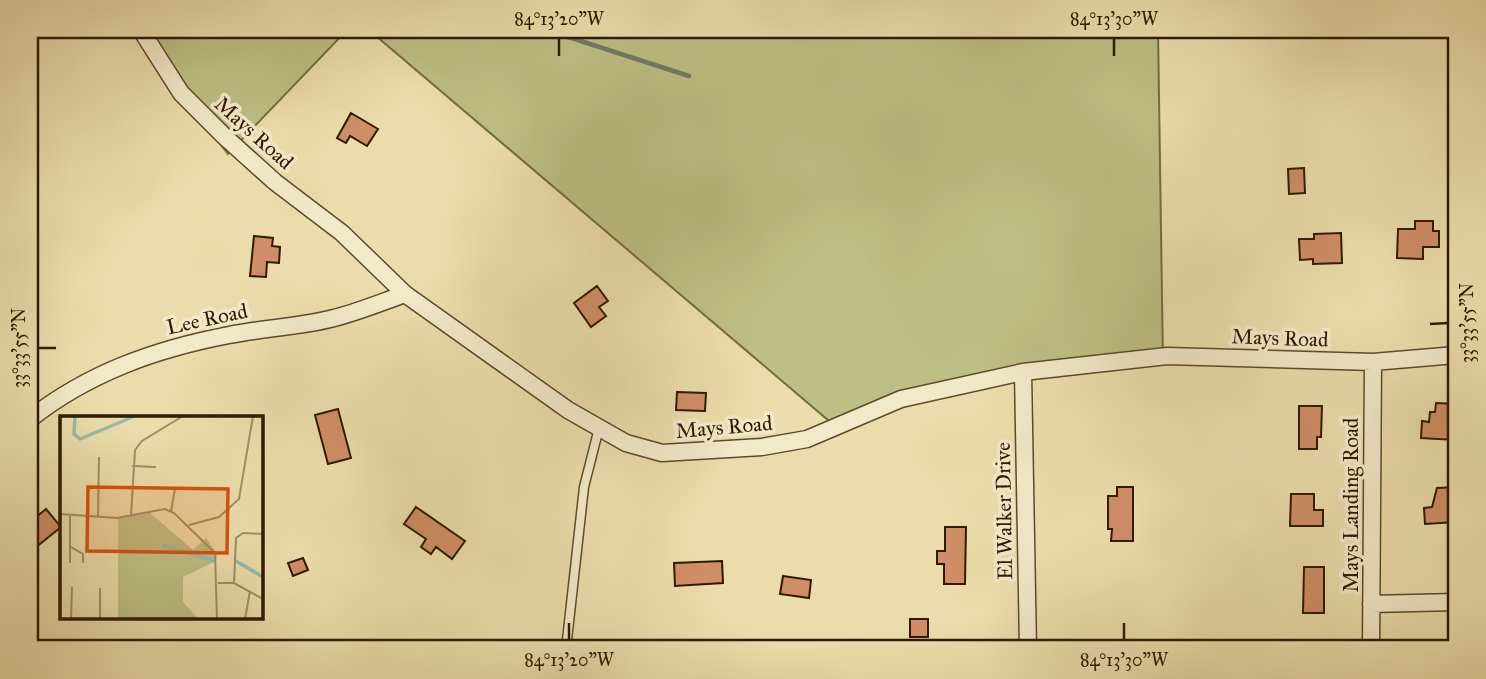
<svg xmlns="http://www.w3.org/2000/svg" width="1486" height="679" viewBox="0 0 1486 679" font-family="'IM FELL Great Primer',serif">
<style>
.green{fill:#bdbf84;stroke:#766c42;stroke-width:2}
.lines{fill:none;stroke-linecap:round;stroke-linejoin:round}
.stream{stroke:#6e7b65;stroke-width:4.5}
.building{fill:#d08e66;stroke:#2e1900;stroke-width:2}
.service-casing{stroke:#5d4a2b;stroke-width:11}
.minor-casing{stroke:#5d4a2b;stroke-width:19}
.service{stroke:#f2e9c8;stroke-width:8}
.minor{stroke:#f2e9c8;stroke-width:16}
.ticks{fill:none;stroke:#2e1900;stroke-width:2.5}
.labels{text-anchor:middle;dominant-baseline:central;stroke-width:7;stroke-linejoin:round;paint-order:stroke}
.street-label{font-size:21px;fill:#2e1900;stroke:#f2e9c8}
.inset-river{fill:none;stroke:#98bca8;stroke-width:3.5}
.inset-road{fill:none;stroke:#9f8f67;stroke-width:2}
.view{fill:#d5530b;fill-opacity:0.15;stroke:#d5530b;stroke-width:3.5}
.inset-edge{fill:none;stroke:#2e1900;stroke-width:3.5}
.neatline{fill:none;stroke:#2e1900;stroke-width:2.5}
.ticks-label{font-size:18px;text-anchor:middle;fill:#2e1900}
</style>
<rect width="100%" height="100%" fill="#ebddab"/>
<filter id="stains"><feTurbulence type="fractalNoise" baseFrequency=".00286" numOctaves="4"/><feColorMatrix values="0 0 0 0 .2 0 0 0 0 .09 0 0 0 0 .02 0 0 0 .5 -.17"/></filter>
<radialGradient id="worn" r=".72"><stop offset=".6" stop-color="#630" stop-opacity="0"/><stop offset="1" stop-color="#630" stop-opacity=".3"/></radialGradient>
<path class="green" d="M 133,30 L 347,30 L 228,154 Z
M 369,30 L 1158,30 L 1163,364 L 947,387 L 835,426 Z"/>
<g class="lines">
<path class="stream" d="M 443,30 L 474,30
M 494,30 L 559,34 L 689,76"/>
</g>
<path class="building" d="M 351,113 L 378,129 L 367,146 L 350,136 L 346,143 L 337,138 Z
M 1304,168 L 1305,193 L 1289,194 L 1288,169 Z
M 1415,221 L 1433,221 L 1433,231 L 1439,231 L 1439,247 L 1423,247 L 1423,259 L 1397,258 L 1398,229 L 1415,229 Z
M 1341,233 L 1342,263 L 1313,264 L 1313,259 L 1300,260 L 1299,239 L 1314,239 L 1314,234 Z
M 254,236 L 273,238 L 272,246 L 280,247 L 279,263 L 267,262 L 266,277 L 250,276 Z
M 597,286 L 608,301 L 599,307 L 606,316 L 591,327 L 574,303 Z
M 677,392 L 706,393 L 705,411 L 676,410 Z
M 1436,403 L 1456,404 L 1455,440 L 1421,438 L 1422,421 L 1429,422 L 1430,412 L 1435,412 Z
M 1299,406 L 1322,406 L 1321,437 L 1317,437 L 1317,449 L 1299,449 Z
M 338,409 L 351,458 L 328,464 L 315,415 Z
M 1117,487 L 1133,487 L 1133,541 L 1111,541 L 1112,529 L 1108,529 L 1108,496 L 1117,496 Z
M 1456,487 L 1456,522 L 1425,524 L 1424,508 L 1432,507 L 1437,488 Z
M 1291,494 L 1314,494 L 1314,510 L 1323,510 L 1323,526 L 1290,526 Z
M 416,507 L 465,541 L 452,559 L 436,547 L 431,554 L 421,547 L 426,539 L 404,524 Z
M 46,509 L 61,527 L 30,552 L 30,522 Z
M 945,527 L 966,527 L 965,584 L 944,584 L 944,564 L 937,564 L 937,551 L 945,551 Z
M 303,558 L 308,570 L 293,576 L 288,563 Z
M 722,561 L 723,583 L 675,586 L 674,563 Z
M 1304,567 L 1324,567 L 1324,613 L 1303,613 Z
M 783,576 L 811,580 L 809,598 L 780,594 Z
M 910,619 L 928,619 L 928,637 L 910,637 Z"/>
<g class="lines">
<g class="service-casing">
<path id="service" d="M 566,649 L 584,487 L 599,428"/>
</g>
<g class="minor-casing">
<path id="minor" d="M 141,30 L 181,93 L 225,137 L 275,182 L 342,233 L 405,294 L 568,410 L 626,443 L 662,453 L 762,447 L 807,439 L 901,399 L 1023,372 L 1167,356 L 1373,362 L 1456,355
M 1023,372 L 1028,649
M 30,419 C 88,373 156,349 229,335 C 263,328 300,327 334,318 C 358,312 382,302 405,294
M 1371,604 L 1456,602
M 1371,649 L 1373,362"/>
</g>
<use href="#service" class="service"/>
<use href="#minor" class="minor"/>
</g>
<path class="ticks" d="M 559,38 L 559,56M 1114,38 L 1114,56M 1430,324 L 1448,323M 38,348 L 56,348M 569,623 L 569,640M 1124,623 L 1124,640"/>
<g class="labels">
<g class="street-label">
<text transform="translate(254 133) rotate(42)">Mays Road</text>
<text transform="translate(207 319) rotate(-12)">Lee Road</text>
<text transform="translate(1280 338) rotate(2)">Mays Road</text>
<text transform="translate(724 427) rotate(-5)">Mays Road</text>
<text transform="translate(1351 505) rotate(-90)">Mays Landing Road</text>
<text transform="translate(1004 511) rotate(-91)">El Walker Drive</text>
</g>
</g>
<g transform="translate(60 416)">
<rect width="203" height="203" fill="#ebddab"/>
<path d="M 89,96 L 133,134 L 146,122 L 157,138 L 156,145 L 123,161 L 123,186 L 138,203 L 58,203 L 58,101 Z" fill="#bdbf84"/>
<path class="inset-river" d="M 15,0 L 14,18 L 20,23 L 75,0M 102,129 L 155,145M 176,145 L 203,161"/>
<path class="inset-road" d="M 72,50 L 96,51M 111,96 L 115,72M 0,98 L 57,102 L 105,93 L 114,97 L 155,137 L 157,203M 10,100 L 10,147M 71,100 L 75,34 L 82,25 L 123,0M 38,101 L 39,41M 129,109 L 159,101 L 179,83 L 193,0M 11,131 L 23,138 L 23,147M 158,167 L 174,167 L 203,183M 174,167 L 176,122 L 183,117 L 203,118M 11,203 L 12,171M 40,203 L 40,172M 185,203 L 190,175"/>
<path class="view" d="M 28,71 L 168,73 L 167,137 L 27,135 Z"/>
<rect width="203" height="203" class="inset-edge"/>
</g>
<rect width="1486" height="679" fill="none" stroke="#ebddab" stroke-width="77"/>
<rect x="38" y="38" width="1410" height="602" class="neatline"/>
<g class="ticks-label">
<text x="559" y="25">84°13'20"W</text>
<text x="1114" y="25">84°13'30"W</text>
<text transform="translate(1467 323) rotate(-90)" y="6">33°33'55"N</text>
<text transform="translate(19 348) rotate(-90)" y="6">33°33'55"N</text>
<text x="569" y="666">84°13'20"W</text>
<text x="1124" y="666">84°13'30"W</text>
</g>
<rect width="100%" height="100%" filter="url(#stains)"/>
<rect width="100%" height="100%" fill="url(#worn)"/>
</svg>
